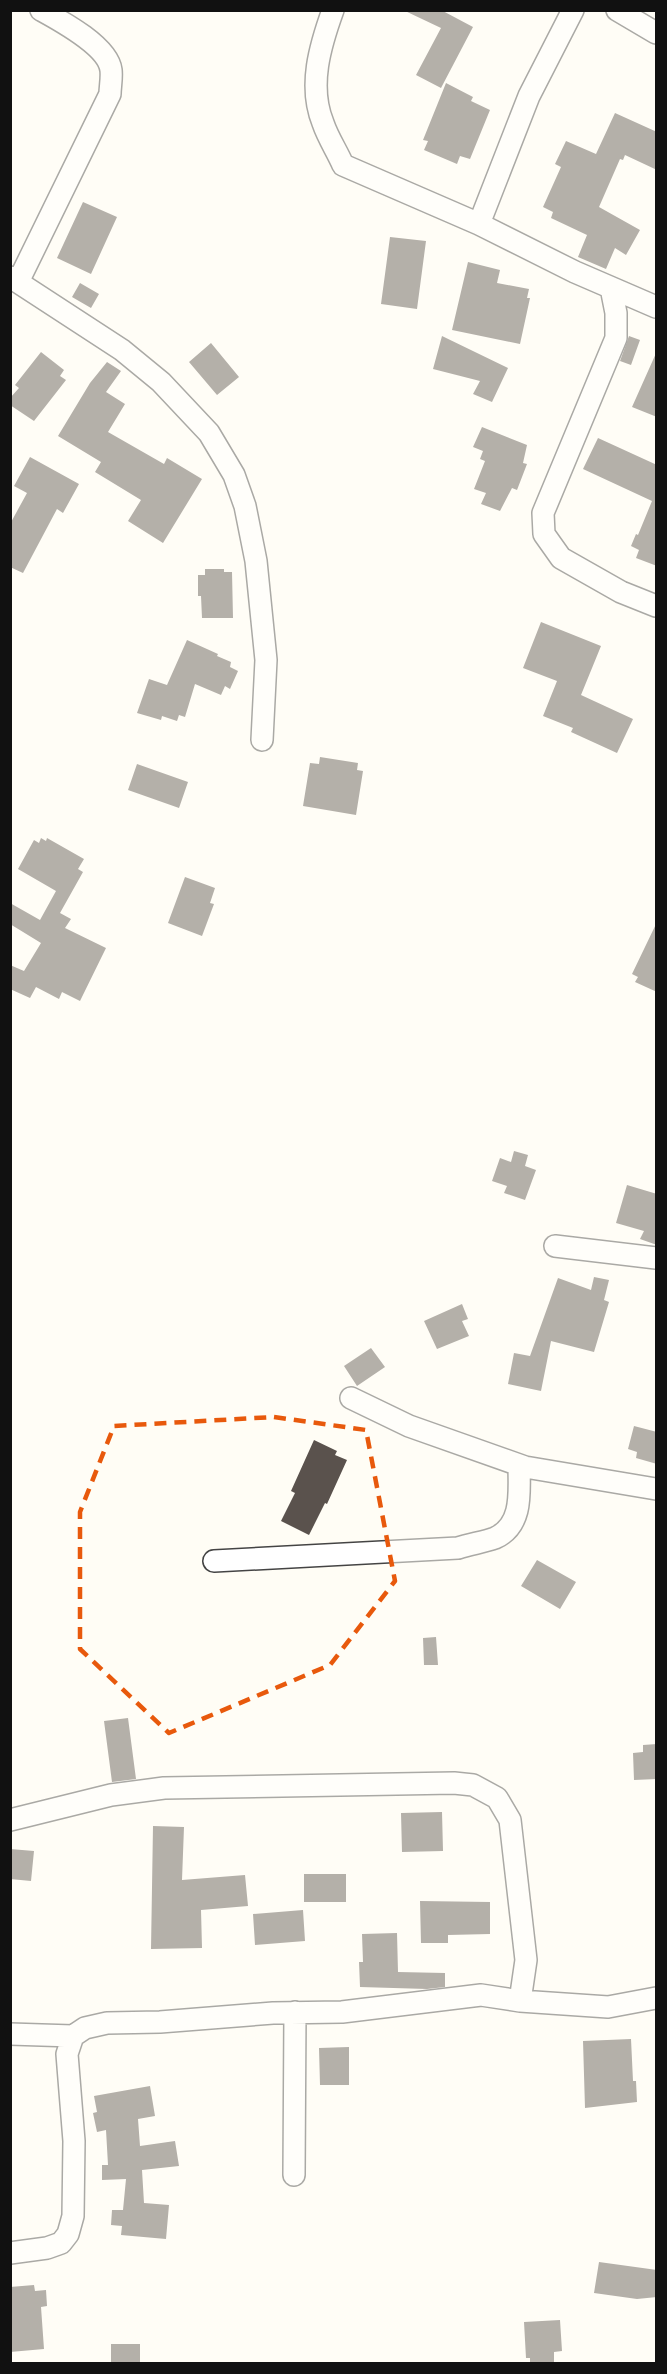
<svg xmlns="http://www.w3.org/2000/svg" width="667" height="2374" viewBox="0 0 667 2374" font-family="'Libre Baskerville',serif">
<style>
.building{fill:#5a524d}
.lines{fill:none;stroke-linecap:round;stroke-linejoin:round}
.minor-casing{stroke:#444;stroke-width:24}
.minor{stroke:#fff;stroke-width:21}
.marked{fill:none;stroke:#e8590c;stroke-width:4.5;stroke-dasharray:12 8;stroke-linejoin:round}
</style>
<rect width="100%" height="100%" fill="#fffdf5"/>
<path class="building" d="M 403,10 L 441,10 L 473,27 L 441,88 L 416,75 L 441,28 Z
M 446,83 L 473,97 L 471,101 L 490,110 L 470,159 L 460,156 L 457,164 L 424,150 L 428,141 L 423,140 Z
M 615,113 L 657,132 L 657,170 L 625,155 L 623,160 L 620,159 L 599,207 L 640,230 L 626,255 L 615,248 L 606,269 L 578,257 L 587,235 L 551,218 L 553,212 L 543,207 L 561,167 L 555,164 L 566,141 L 596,154 Z
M 83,202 L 117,217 L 91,274 L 57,258 Z
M 390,237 L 426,241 L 417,309 L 381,304 Z
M 468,262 L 500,270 L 497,283 L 529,289 L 527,298 L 530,298 L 520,344 L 452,330 Z
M 80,283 L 99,294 L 91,308 L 72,297 Z
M 442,336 L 508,368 L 492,402 L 473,394 L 480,381 L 433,369 Z
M 629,336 L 640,340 L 631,365 L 620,361 Z
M 211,343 L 239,377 L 217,395 L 189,362 Z
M 657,351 L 657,417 L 632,407 Z
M 41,352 L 64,370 L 60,376 L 66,380 L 34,421 L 10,405 L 10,398 L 19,388 L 15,385 Z
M 107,362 L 121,371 L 106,392 L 125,404 L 108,432 L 164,464 L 167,458 L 202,479 L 163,543 L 128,521 L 141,500 L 95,472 L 101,462 L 58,436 L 90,383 Z
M 482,427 L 527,445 L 523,463 L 527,464 L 517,490 L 512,488 L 500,511 L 481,504 L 486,493 L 474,489 L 485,461 L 480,459 L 483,451 L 473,447 Z
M 598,438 L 657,465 L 657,566 L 636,558 L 639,550 L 631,546 L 636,534 L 638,535 L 652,501 L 583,469 Z
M 30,457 L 79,484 L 63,513 L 57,509 L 23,573 L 10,567 L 10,524 L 27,493 L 14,486 Z
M 205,569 L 224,569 L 224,572 L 232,572 L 233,618 L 202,618 L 201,596 L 198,596 L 198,575 L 205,575 Z
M 541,622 L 601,646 L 581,695 L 633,719 L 617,753 L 571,732 L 573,728 L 543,716 L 557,681 L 523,668 Z
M 187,640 L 218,654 L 217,656 L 231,662 L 230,667 L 238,671 L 230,689 L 225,686 L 221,695 L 195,684 L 185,717 L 179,715 L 177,721 L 162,716 L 161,720 L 137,713 L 149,679 L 167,685 Z
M 320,757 L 358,763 L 357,770 L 363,771 L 356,815 L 303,806 L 310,763 L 319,764 Z
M 137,764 L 188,782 L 179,808 L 128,790 Z
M 41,838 L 46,841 L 47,838 L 84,859 L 78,869 L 83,872 L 60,913 L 71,919 L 65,928 L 106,948 L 80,1001 L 62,992 L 59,999 L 36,987 L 30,998 L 10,989 L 10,965 L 24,971 L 41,943 L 10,924 L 10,903 L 40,920 L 56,891 L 18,869 L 34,840 L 39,843 Z
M 185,877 L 215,888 L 210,903 L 214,904 L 202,936 L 168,923 Z
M 657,922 L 657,992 L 635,982 L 638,977 L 632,974 Z
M 514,1151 L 528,1155 L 525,1166 L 536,1170 L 525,1200 L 504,1193 L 507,1186 L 492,1181 L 500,1158 L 511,1162 Z
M 627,1185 L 657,1194 L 657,1245 L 640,1239 L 644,1231 L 616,1223 Z
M 594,1277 L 609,1280 L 604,1300 L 609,1302 L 594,1352 L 551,1341 L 541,1391 L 508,1384 L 514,1353 L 530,1356 L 558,1278 L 591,1290 Z
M 462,1304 L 468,1319 L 462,1321 L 469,1336 L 437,1349 L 424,1321 Z
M 371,1348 L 385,1367 L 357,1386 L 344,1366 Z
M 634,1426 L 657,1432 L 657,1464 L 636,1458 L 637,1452 L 628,1449 Z
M 314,1440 L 337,1451 L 335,1455 L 347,1460 L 327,1504 L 325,1503 L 309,1535 L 281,1521 L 295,1493 L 291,1491 Z
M 537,1560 L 576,1582 L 560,1609 L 521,1586 Z
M 436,1637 L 438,1665 L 424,1665 L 423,1638 Z
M 128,1718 L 136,1779 L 112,1782 L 104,1721 Z
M 657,1744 L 657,1779 L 634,1780 L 633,1753 L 643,1752 L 643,1745 Z
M 442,1812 L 443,1851 L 402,1852 L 401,1813 Z
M 153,1826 L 184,1827 L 182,1880 L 245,1875 L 248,1906 L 201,1910 L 202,1948 L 151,1949 Z
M 10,1849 L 34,1851 L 31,1881 L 10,1879 Z
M 304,1874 L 346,1874 L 346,1902 L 304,1902 Z
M 420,1901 L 490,1902 L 490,1934 L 448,1935 L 448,1943 L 421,1943 Z
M 303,1910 L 305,1941 L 255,1945 L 253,1914 Z
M 397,1933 L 398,1972 L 445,1973 L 445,1987 L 427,1989 L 360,1987 L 359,1962 L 363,1962 L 362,1934 Z
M 631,2039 L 633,2081 L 636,2081 L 637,2102 L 585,2108 L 583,2041 Z
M 349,2047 L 349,2085 L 320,2085 L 319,2048 Z
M 150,2086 L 155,2116 L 138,2119 L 140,2146 L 175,2141 L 179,2166 L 142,2170 L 144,2203 L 169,2205 L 166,2239 L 121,2235 L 122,2226 L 111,2225 L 112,2210 L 123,2210 L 126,2179 L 102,2180 L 102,2165 L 108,2165 L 106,2130 L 97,2132 L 93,2113 L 97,2112 L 94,2096 Z
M 599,2262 L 657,2270 L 657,2297 L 637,2299 L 594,2293 Z
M 34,2285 L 35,2291 L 46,2290 L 47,2306 L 41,2307 L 44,2349 L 10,2352 L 10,2287 Z
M 560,2320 L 562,2351 L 554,2352 L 554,2364 L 530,2364 L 530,2358 L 526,2358 L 524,2322 Z
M 111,2344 L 140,2344 L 140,2364 L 111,2364 Z"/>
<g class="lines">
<g class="minor-casing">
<path id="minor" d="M 333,10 C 320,46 308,86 323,123 C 328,138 337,151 343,165 L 479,224
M 573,10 L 529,96 L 479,224 L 575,272 L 656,307
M 617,10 L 656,33
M 10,277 L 122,350 L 161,382 L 209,433 L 234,475 L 245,506 L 256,561 L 266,660 L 262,740
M 18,282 L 110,94 C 110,87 112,78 111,70 C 108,46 61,21 41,10
M 611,288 L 616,313 L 616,338 L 543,513 L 544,534 L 561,558 L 621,592 L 656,606
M 555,1246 L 656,1258
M 351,1398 L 409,1426 L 525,1467 L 656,1489
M 214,1561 L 458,1548 C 470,1544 484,1542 495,1538 C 524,1525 519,1490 519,1465
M 10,1820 L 111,1795 L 164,1788 L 454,1783 L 473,1785 L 497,1798 L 510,1820 L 526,1960 L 520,2001
M 10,2034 L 73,2036
M 294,2175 L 295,2012
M 10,2253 L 47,2248 L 61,2243 L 68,2234 L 73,2216 L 74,2141 L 67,2054 L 73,2036 L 85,2028 L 107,2023 L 160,2022 L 273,2013 L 342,2012 L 481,1995 L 520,2001 L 608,2007 L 656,1998"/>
</g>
<use href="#minor" class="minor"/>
</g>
<path d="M0 0H667V2374H0ZM 274,1417 L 366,1430 L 395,1581 L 330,1665 L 169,1733 L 80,1649 L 80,1512 L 114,1426 Z" fill="#fffdf5" fill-opacity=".55" fill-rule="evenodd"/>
<path class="marked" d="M 274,1417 L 366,1430 L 395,1581 L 330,1665 L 169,1733 L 80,1649 L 80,1512 L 114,1426 Z"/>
<rect width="667" height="2374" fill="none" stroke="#111111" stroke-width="24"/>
</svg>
